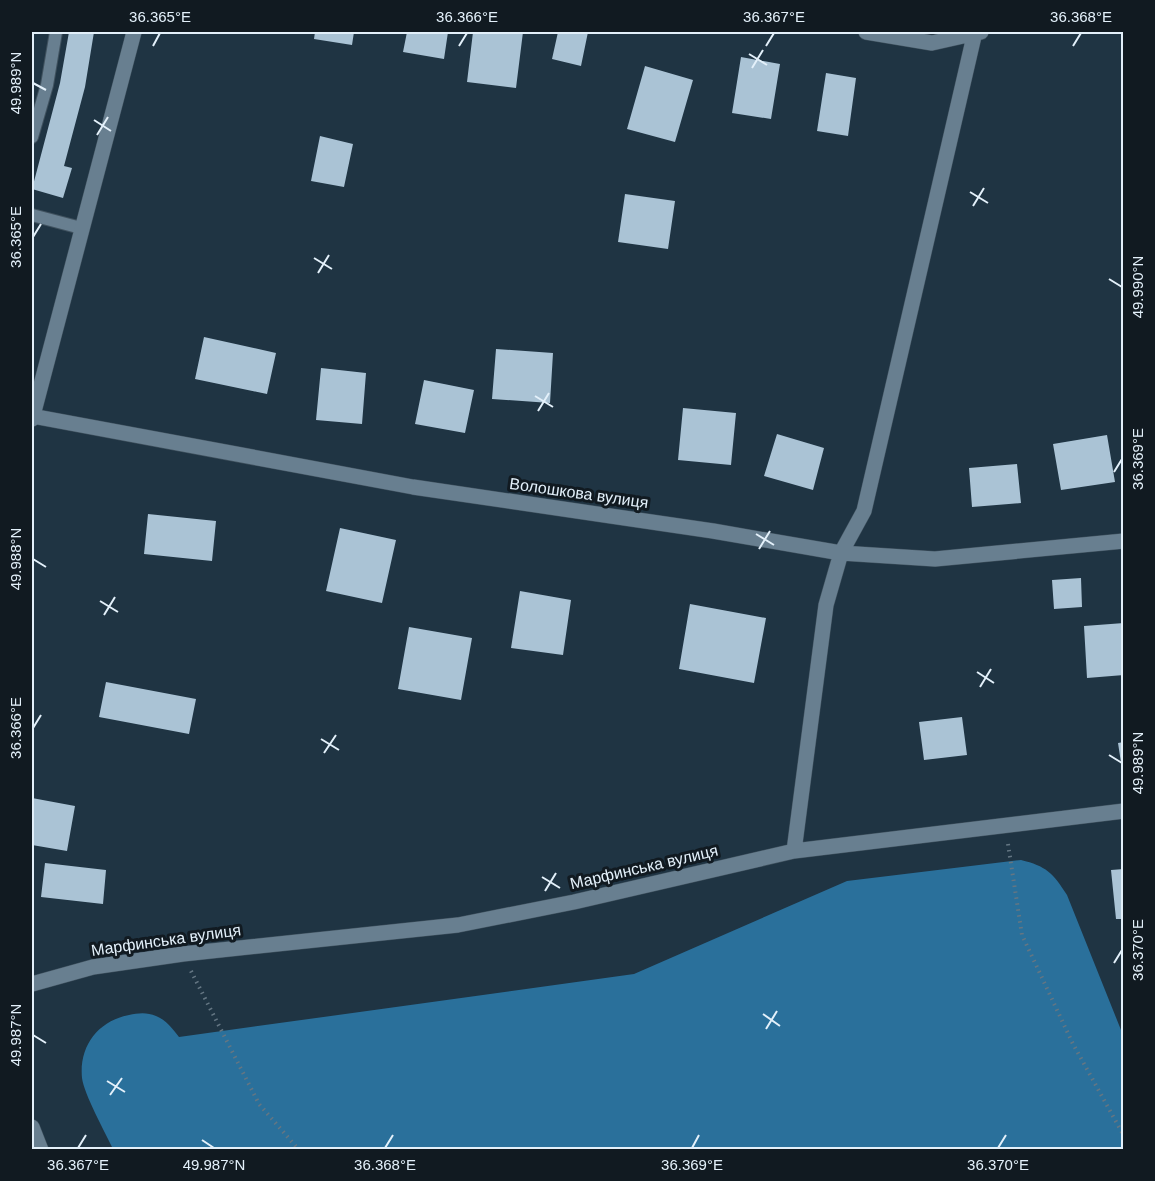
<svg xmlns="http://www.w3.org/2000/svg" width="1155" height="1181" viewBox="0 0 1155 1181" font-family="Helvetica,sans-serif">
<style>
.forest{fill:#2a709b}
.building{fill:#aac3d5}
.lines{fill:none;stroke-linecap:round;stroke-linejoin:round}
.service-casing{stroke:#40525f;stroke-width:14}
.minor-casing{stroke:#40525f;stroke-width:16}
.tertiary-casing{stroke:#40525f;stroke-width:16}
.path{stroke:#647683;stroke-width:4;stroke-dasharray:1.5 4.5;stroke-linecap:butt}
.service{stroke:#687f90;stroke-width:12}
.minor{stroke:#687f90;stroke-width:15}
.tertiary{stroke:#687f90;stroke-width:15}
.ticks{fill:none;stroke:#e3f0fa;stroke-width:2}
.labels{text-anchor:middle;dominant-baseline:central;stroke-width:6;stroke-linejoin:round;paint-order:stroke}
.street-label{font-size:16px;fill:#e3f0fa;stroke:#111a21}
.neatline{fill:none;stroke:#e3f0fa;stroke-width:2}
.ticks-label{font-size:15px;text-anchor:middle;fill:#e3f0fa}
</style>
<rect width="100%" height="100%" fill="#1f3443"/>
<path class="forest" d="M 1021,860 C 1046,866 1053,873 1067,895 L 1123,1035 L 1123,1149 L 113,1149 C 105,1132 84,1094 82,1078 C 79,1046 98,1021 129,1015 C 138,1013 147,1012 156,1016 C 166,1020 173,1029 179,1037 L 634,974 L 847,881 Z"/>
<path class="building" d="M 69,32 L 94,32 L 85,87 L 64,166 L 72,168 L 63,198 L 32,189 L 60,83 Z
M 315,32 L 354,32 L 352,45 L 314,39 Z
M 407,32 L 448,32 L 444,59 L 403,52 Z
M 473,32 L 523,32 L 516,88 L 467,82 Z
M 558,32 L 588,32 L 581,66 L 552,59 Z
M 741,57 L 780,64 L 771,119 L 732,113 Z
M 645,66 L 693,80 L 675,142 L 627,129 Z
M 826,73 L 856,78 L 848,136 L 817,131 Z
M 320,136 L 353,144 L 344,187 L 311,181 Z
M 625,194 L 675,201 L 668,249 L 618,242 Z
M 204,337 L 276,353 L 267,394 L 195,379 Z
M 496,349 L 553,353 L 550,403 L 492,399 Z
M 321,368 L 366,373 L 362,424 L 316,420 Z
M 424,380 L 474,390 L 465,433 L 415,424 Z
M 683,408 L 736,413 L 731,465 L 678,460 Z
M 777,434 L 824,448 L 813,490 L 764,476 Z
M 1107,435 L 1115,482 L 1061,490 L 1053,444 Z
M 1017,464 L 1021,503 L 972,507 L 969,468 Z
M 148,514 L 216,521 L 212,561 L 144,554 Z
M 340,528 L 396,540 L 382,603 L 326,591 Z
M 1081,578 L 1082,607 L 1054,609 L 1052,580 Z
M 520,591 L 571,600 L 563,655 L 511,648 Z
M 690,604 L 766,618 L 754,683 L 679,669 Z
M 1124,623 L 1124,675 L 1087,678 L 1084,626 Z
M 409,627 L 472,638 L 461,700 L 398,689 Z
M 106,682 L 196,699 L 189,734 L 99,717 Z
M 962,717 L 967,755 L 924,760 L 919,722 Z
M 1124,742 L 1124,769 L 1122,769 L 1118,743 Z
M 32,798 L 75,806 L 67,851 L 32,845 Z
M 45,863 L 106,870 L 103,904 L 41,897 Z
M 1124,869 L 1124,919 L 1116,919 L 1111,870 Z"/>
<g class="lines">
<g class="service-casing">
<path id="service" d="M 32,137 L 47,85 L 56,32
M 32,215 L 81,228"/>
</g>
<g class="minor-casing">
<path id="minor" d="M 866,32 L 932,43 L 981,32
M 32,416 L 413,487 L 713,531 L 841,553 L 935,559 L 1124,541
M 794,851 L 826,605 L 841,553 L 864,511 L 975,32
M 32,984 L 93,967 L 183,954 L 458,925 L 574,902 L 794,851 L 1124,811
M 32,1127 L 41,1150"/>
</g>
<g class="tertiary-casing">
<path id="tertiary" d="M 32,419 L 134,32"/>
</g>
<path class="path" d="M 1008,844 L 1022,935 L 1072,1042 L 1124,1136
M 191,971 L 259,1104 L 299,1150"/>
<use href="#service" class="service"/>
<use href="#minor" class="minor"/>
<use href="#tertiary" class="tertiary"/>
</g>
<path class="ticks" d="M 153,46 L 160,33M 459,46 L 467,33M 766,46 L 774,33M 1073,46 L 1081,33M 749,54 L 767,65M 752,68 L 763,50M 33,83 L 46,90M 94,120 L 111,131M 97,135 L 108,117M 970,192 L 988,203M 973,206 L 984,188M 33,237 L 41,224M 314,258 L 332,269M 318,273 L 329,255M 1109,279 L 1122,287M 535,396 L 553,407M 538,411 L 549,393M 1114,472 L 1122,459M 756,534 L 774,545M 759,549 L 770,531M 33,559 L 46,567M 100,601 L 118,612M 104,615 L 115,597M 977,672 L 994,683M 980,687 L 991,669M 33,728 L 41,715M 321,739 L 339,750M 324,753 L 336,735M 1109,755 L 1122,763M 542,877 L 560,888M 545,891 L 556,873M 1114,963 L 1122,950M 763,1014 L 780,1026M 766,1029 L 777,1011M 33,1035 L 46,1043M 107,1081 L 125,1092M 110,1095 L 122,1078M 202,1140 L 214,1148M 78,1148 L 86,1135M 385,1148 L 393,1135M 692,1148 L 699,1135M 998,1148 L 1006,1135"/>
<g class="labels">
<g class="street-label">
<text transform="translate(579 493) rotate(8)">Волошкова вулиця</text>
<text transform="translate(644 867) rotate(-13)">Марфинська вулиця</text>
<text transform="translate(166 940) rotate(-8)">Марфинська вулиця</text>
</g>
</g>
<rect width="1155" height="1181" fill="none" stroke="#111a21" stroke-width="66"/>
<rect x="33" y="33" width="1089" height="1115" class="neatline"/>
<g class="ticks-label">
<text x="160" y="22">36.365°E</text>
<text x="467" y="22">36.366°E</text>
<text x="774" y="22">36.367°E</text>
<text x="1081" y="22">36.368°E</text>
<text transform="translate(16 83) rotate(-90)" y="5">49.989°N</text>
<text transform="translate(16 237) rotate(-90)" y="5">36.365°E</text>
<text transform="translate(1138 287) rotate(-90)" y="5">49.990°N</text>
<text transform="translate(1138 459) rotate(-90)" y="5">36.369°E</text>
<text transform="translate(16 559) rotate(-90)" y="5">49.988°N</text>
<text transform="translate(16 728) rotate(-90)" y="5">36.366°E</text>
<text transform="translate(1138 763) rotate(-90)" y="5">49.989°N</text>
<text transform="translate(1138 950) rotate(-90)" y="5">36.370°E</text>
<text transform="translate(16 1035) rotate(-90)" y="5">49.987°N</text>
<text x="78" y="1170">36.367°E</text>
<text x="214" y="1170">49.987°N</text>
<text x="385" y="1170">36.368°E</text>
<text x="692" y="1170">36.369°E</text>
<text x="998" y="1170">36.370°E</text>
</g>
</svg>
